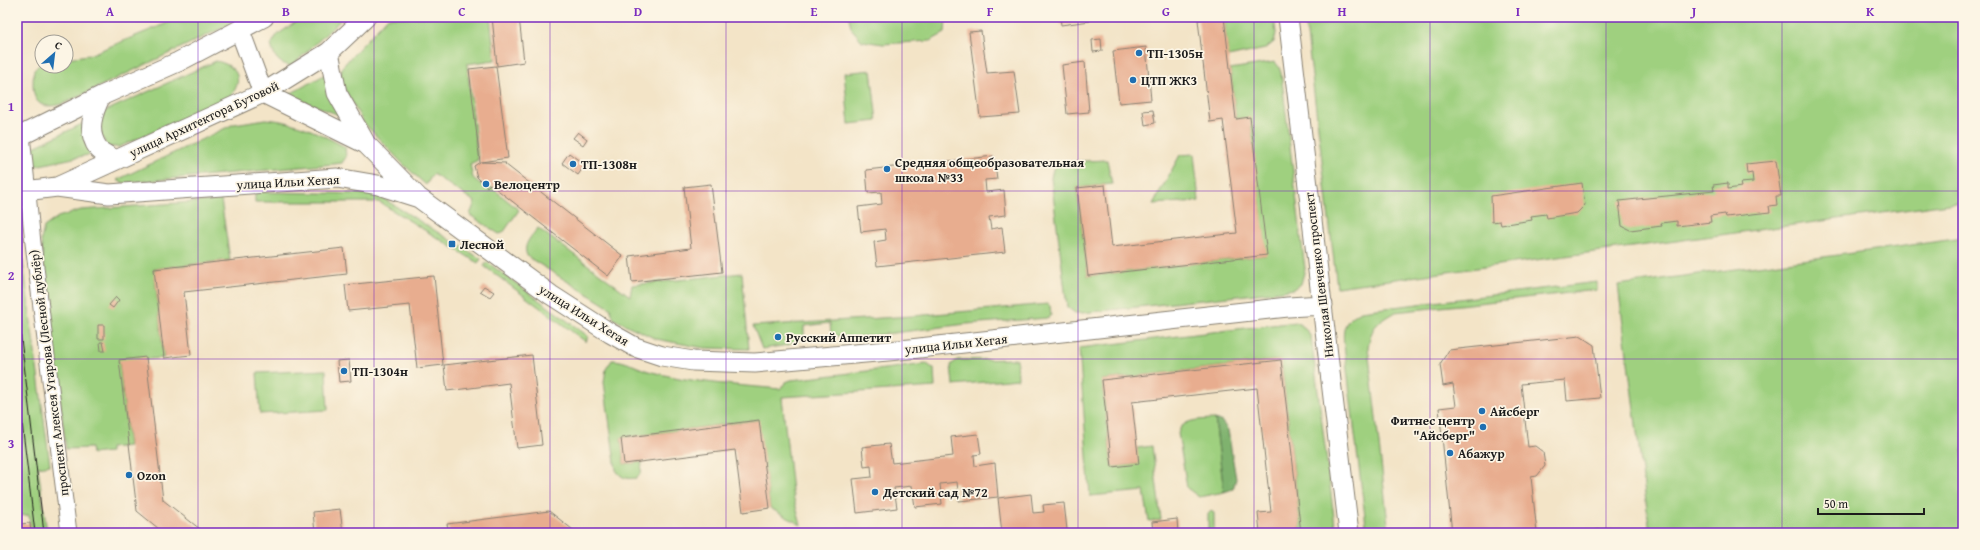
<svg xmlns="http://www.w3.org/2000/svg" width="1980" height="550" viewBox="0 0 1980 550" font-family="'Gentium Book Plus',serif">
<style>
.green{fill:#9fd07f;stroke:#5e764e}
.forest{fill:#7fb26e;stroke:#4e6745}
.building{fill:#e8ad8f}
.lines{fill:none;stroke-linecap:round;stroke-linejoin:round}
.minor-casing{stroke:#888072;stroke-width:17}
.major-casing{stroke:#888072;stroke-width:21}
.minor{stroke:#fff;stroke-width:15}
.major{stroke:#fff;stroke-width:19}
.tram{stroke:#1c1c1c;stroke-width:1}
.grid{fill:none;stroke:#7b2cbf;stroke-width:1;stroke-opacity:0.55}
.poi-dot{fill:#1f6fb2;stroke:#fcf5e5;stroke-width:1.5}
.labels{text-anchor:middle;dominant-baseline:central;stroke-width:3.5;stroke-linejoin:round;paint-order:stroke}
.poi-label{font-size:13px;font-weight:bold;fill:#1c1c1c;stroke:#fcf5e5;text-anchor:start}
.street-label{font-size:13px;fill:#1c1c1c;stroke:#fcf5e5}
.neatline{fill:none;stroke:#7b2cbf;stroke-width:1.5}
.grid-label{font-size:13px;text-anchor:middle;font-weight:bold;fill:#7b2cbf}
</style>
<rect width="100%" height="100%" fill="#fcf5e5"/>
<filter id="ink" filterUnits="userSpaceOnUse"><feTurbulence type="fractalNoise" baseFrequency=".025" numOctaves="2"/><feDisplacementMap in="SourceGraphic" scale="8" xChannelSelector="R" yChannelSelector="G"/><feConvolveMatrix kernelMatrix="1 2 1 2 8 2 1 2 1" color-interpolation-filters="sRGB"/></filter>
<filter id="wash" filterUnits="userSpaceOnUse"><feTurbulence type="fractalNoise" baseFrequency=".012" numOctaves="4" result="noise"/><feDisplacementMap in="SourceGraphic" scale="16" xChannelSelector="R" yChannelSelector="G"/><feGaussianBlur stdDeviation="0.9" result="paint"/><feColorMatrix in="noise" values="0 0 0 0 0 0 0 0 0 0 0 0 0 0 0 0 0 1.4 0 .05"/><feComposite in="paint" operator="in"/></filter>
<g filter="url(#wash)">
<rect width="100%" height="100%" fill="#f3e4c7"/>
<path class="green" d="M 182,17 L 239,17 L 241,19 L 65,103 C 34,113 31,97 34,70 L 42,62 L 42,66 L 66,66 L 66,58 L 89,55 Z
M 303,17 L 344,17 L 297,61 L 290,66 C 278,63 274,57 271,45 L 277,35 Z
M 388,17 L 490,17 L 495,60 L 467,64 L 478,160 L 470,164 L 473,178 L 487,189 L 491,187 L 519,210 L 503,233 L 499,234 L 470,215 L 475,202 L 433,174 L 426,185 L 404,165 L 363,122 L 340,81 L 342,67 Z
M 849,17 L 946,17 L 945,33 L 930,41 L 883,44 L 862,41 L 851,28 Z
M 1224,17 L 1274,17 L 1276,33 L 1274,42 L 1265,49 L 1228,57 Z
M 1305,17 L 1963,17 L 1963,202 L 1337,287 Z
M 216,61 C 240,66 244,82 228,99 L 119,147 L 107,147 L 96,124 L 103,112 Z
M 1275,62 L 1279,67 L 1281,73 L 1305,269 L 1301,284 L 1293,289 L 1283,291 L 1082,313 L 1075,313 L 1067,307 L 1051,178 L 1053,169 L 1062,162 L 1107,160 L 1112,184 L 1077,188 L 1088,276 L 1266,255 L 1250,118 L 1236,119 L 1230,69 Z
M 871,70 L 877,121 L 849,124 L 844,73 Z
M 326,74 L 339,115 L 288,95 Z
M 266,119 C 298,122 317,132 345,147 L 346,157 L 342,163 L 334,164 L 123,183 L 117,180 L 234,124 Z
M 84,123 L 93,154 L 35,166 L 32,164 L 31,150 L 34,147 Z
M 1194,154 L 1199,201 L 1153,204 L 1180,155 Z
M 255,192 L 376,194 L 481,259 L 478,263 L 379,202 L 255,202 Z
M 221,200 L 230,260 L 154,269 L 164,358 L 119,361 L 129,446 L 110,448 L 110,452 L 92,454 L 91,448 L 66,449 L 41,240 L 44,227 L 58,217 L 81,210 Z
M 17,217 L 50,465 L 38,467 L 47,533 L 31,533 L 29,515 L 17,516 Z
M 538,228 L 630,296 L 632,285 L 742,273 L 749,349 L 704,348 L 656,339 L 614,319 L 610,308 L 528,257 C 521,246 531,237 538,228 Z
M 1963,238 L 1963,533 L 1650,533 L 1618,285 Z
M 487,262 L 588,336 L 586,342 L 484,266 Z
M 1597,282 L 1597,290 L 1395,312 C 1376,323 1372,326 1368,347 L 1389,533 L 1367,533 L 1344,345 C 1342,326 1345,321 1361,311 Z
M 1048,304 L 1050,306 L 1051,314 L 1048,318 L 966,324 L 853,338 L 831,335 L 830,323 L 804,326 L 804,338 L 788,345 L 762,349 L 753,326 L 913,316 Z
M 1296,322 L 1305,328 L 1311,337 L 1336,533 L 1301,533 L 1281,360 L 1102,380 L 1112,467 L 1138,464 L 1137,448 L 1152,446 L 1161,520 L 1149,521 L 1144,491 L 1090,496 L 1079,348 Z
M 1017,359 L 1018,379 L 953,385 L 951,365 L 957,360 Z
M 612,360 C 626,360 639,369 652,372 C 693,383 738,385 780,389 L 786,382 L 791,380 L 927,364 L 934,369 L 935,387 L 782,397 L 792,492 L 801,525 L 770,508 L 758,420 L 621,438 L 624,464 L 642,462 L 641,473 L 637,478 C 627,479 622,479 616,470 L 604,382 L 606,369 Z
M 326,370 L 328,410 L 260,414 L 257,373 Z
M 1215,419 L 1224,492 L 1199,497 L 1187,488 L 1178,433 C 1183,418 1201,420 1215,419 Z
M 1211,511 L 1214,513 L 1214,533 L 1208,533 L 1208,514 Z"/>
<path class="forest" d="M 1215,419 L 1222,422 L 1228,430 L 1236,479 L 1233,489 L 1224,492 Z"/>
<g id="blocks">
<path class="building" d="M 492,17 L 519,17 L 524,62 L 497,66 Z
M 1060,17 L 1090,17 L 1090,21 L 1061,25 Z
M 1213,17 L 1224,17 L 1236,119 L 1250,117 L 1267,255 L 1088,276 L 1077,188 L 1105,185 L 1112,247 L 1237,233 L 1223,120 L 1210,122 L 1198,20 L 1213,18 Z
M 981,31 L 987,73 L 1014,71 L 1020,114 L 980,117 L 969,32 Z
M 1101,39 L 1102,51 L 1093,52 L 1092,40 Z
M 1146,47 L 1151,100 L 1119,103 L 1113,51 Z
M 1085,62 L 1089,112 L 1067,114 L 1062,65 Z
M 496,66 L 508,158 L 481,162 L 506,163 L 505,164 L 623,256 L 608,276 L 490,184 L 487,187 L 477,177 L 474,166 L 480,162 L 469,69 Z
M 1153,110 L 1155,123 L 1145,125 L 1143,111 Z
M 578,132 L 587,139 L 583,145 L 573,138 Z
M 569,153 L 585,165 L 578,175 L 562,163 Z
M 994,156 L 997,179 L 985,180 L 986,192 L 1004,190 L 1006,215 L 989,217 L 991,229 L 1002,227 L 1005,252 L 877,266 L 874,242 L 886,240 L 885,229 L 861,232 L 858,207 L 882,204 L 881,192 L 868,193 L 866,170 Z
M 1776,161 L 1781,196 L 1776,196 L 1777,205 L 1769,206 L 1770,212 L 1726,217 L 1725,214 L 1710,216 L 1711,222 L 1677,226 L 1677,221 L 1661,223 L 1662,226 L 1630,230 L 1622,226 L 1619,201 L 1714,191 L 1713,185 L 1728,183 L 1728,189 L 1741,187 L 1740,183 L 1753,182 L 1752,173 L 1747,174 L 1746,164 Z
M 1582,183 L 1585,205 L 1577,213 L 1547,218 L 1546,214 L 1531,216 L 1532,220 L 1501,225 L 1500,221 L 1492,222 L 1491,196 Z
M 711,184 L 722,272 L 632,282 L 629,256 L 691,248 L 684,187 Z
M 344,248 L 347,274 L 184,292 L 191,355 L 164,358 L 154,269 Z
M 434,276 L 443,365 L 417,368 L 410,305 L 348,311 L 345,285 Z
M 484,286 L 494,292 L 490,297 L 480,291 Z
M 116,297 L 119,300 L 113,308 L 109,305 Z
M 98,325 L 104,325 L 104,339 L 98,339 Z
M 1580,336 L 1594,345 L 1600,398 L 1567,401 L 1565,380 L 1521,384 L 1528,447 L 1535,446 L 1543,452 L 1545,466 L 1537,476 L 1531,477 L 1537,533 L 1452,533 L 1439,408 L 1456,406 L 1453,384 L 1443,386 L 1440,364 L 1449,350 Z
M 100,342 L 103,342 L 105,351 L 101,351 Z
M 532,355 L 542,445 L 517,448 L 509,383 L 447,391 L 444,365 Z
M 146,357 L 163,500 L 205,533 L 164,533 L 137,511 L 119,360 Z
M 349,360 L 351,381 L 339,382 L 337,361 Z
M 1281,360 L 1301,533 L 1260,533 L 1258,513 L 1271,512 L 1257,388 L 1132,402 L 1139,464 L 1112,467 L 1102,380 Z
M 759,420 L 770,508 L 743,512 L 735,450 L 624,464 L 621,438 Z
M 978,434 L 981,454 L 974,455 L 975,466 L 995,463 L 998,497 L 959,501 L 957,482 L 940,484 L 942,504 L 915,507 L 912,486 L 894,488 L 897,508 L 857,513 L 853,479 L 872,477 L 871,466 L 864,467 L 862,447 L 889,444 L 892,463 L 953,456 L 951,437 Z
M 1031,494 L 1033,513 L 1044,512 L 1043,505 L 1064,503 L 1067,530 L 1049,533 L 1002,533 L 998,498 Z
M 340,509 L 343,533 L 315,533 L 313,512 Z
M 549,511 L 577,533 L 449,533 L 447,524 Z
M 1177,519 L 1178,533 L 1153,533 L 1152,522 Z
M 30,523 L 31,533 L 21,533 L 20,524 Z
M 1625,528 L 1625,533 L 1596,533 L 1596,530 Z"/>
</g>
</g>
<g filter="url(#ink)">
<use href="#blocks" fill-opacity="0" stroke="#888072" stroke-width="1"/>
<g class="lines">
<g class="minor-casing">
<path id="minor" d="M 22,135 L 33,243 L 69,533"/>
</g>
<g class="major-casing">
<path id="major" d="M 1288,17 L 1349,533
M 240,31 L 263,93 L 366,144
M 329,52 L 337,93 L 366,144 L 417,196
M 101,96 C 93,112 86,131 98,148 C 101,153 111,157 116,160
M 17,136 L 22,135 L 101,96 L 178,62 L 264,17
M 57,187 L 263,93 L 329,52 L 366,17
M 17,192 L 57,187 L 109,194 L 337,178 L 378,185 L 419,198 L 551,295 L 610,333 L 635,347 L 662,356 L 693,361 L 755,363 L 910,349 L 1288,307 L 1323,305"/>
</g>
<use href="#minor" class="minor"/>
<use href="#major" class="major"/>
<path class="tram" d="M 17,305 L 44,533
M 17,380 L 35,533"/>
</g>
</g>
<path class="grid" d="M 198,17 L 198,533M 374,17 L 374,533M 550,17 L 550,533M 726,17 L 726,533M 902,17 L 902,533M 1078,17 L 1078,533M 1254,17 L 1254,533M 1430,17 L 1430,533M 1606,17 L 1606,533M 1782,17 L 1782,533M 17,191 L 1963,191M 17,359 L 1963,359"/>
<g class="poi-dot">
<circle cx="1139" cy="53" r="4"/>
<circle cx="1133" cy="80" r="4"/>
<circle cx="573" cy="164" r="4"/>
<circle cx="887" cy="169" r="4"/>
<circle cx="486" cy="184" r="4"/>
<rect x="448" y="240" width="8" height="8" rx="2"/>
<circle cx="778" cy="337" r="4"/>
<circle cx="344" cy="371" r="4"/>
<circle cx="1482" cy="411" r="4"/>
<circle cx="1483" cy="427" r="4"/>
<circle cx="1450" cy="453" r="4"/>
<circle cx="129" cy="475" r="4"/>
<circle cx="875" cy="492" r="4"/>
</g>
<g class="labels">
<g class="poi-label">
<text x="1147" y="53">ТП-1305н</text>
<text x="1141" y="80">ЦТП ЖК3</text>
<text x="895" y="162">Средняя общеобразовательная<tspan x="895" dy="15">школа №33</tspan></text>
<text x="581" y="164">ТП-1308н</text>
<text x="494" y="184">Велоцентр</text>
<text x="460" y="244">Лесной</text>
<text x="786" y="337">Русский Аппетит</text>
<text x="352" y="371">ТП-1304н</text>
<text x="1490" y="411">Айсберг</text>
<text x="1475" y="420" text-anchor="end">Фитнес центр<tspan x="1475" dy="15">"Айсберг"</tspan></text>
<text x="1458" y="453">Абажур</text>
<text x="137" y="475">Ozon</text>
<text x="883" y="492">Детский сад №72</text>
</g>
<g class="street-label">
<text transform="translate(204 119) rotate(-25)">улица Архитектора Бутовой</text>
<text transform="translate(288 182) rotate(-3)">улица Ильи Хегая</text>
<text transform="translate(1319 275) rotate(-97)">Николая Шевченко проспект</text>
<text transform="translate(584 315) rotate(32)">улица Ильи Хегая</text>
<text transform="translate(956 344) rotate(-6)">улица Ильи Хегая</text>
<text transform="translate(49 373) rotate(-97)">проспект Алексея Угарова (Лесной дублёр)</text>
</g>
</g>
<rect width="1980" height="550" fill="none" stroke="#fcf5e5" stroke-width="44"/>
<g transform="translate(54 54) rotate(28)"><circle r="19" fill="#fcf5e5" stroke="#a29e95"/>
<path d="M0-3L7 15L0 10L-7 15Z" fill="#1f6fb2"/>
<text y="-6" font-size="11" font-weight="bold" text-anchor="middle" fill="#1c1c1c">С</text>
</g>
<path d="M1818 508v6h106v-6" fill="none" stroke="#1c1c1c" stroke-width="2"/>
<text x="1824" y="508" font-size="12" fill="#1c1c1c" stroke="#fcf5e5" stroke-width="3" paint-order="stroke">50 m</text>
<rect x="22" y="22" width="1936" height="506" class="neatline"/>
<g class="grid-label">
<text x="110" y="16">A</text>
<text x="286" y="16">B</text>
<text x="462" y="16">C</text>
<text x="638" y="16">D</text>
<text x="814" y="16">E</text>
<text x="990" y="16">F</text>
<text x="1166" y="16">G</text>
<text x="1342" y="16">H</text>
<text x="1518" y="16">I</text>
<text x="1694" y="16">J</text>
<text x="1870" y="16">K</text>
<text x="11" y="111">1</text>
<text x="11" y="280">2</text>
<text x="11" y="448">3</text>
</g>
</svg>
